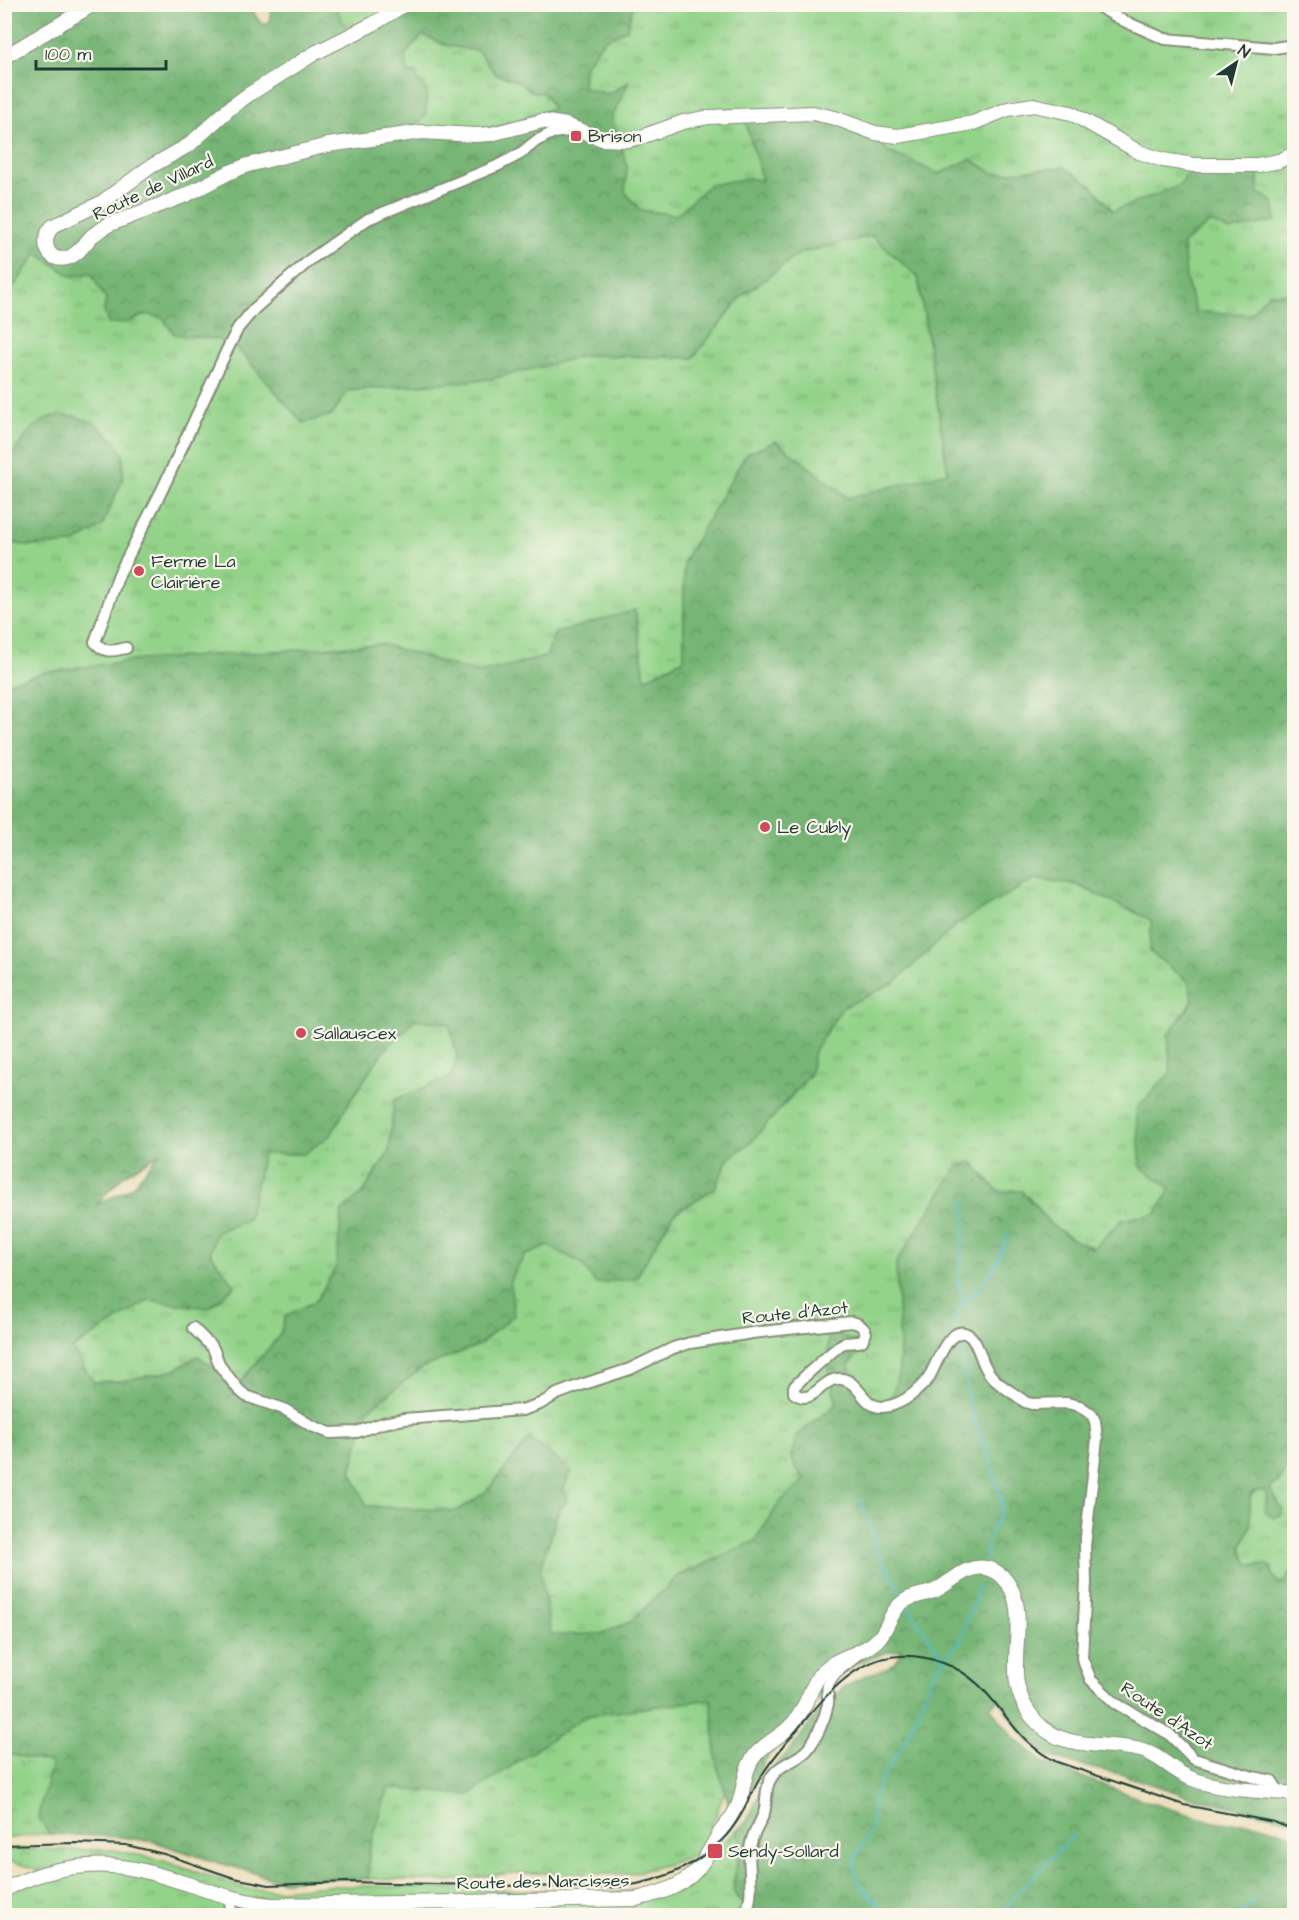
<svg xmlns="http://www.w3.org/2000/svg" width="1299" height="1920" viewBox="0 0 1299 1920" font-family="'Architects Daughter',sans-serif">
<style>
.grass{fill:url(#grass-tufts);stroke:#59885e;stroke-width:1.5}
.forest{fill:url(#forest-crowns);stroke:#4a7954;stroke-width:1.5;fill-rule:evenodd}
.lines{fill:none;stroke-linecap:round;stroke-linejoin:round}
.stream{stroke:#51bdcc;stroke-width:2}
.minor-casing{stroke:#868e78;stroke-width:14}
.tertiary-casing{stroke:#868e78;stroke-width:16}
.minor{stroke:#fff;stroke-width:10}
.tertiary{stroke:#fff;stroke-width:14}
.rail{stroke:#1f3d34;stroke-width:2}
.poi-dot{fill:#d1495b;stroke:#fbf7ec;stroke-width:2}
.labels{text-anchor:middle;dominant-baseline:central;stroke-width:4.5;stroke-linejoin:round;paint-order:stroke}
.poi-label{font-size:18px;fill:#1f3d34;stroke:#fbf7ec;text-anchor:start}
.street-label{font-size:18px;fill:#1f3d34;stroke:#fbf7ec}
</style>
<defs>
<pattern id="grass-tufts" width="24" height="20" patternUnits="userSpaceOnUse" patternTransform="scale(1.5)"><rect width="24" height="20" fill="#93d389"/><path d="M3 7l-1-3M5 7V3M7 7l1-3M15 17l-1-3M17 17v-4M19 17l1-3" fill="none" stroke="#77ac71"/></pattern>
<pattern id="forest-crowns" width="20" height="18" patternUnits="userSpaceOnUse" patternTransform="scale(1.5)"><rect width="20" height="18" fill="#76b575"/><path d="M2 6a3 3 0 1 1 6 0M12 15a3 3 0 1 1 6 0" fill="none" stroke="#609461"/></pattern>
</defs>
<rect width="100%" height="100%" fill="#fbf7ec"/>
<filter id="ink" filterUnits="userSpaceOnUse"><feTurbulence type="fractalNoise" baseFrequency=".0167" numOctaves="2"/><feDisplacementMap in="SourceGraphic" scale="12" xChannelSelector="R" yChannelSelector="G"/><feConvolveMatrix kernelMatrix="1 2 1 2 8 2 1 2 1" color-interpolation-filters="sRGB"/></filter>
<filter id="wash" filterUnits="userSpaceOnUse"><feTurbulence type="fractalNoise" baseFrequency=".008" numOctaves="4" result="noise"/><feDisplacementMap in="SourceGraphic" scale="24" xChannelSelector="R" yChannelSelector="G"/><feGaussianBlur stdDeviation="1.35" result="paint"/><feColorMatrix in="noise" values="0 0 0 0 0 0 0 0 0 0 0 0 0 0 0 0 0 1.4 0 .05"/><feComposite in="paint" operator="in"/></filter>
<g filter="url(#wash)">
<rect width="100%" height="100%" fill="#eddfbc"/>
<path class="grass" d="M 335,5 L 409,5 L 350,28 L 345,26 Z
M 633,5 L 1294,5 L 1294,295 L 1269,293 L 1250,314 L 1195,312 L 1186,278 L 1183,244 L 1211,222 L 1273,202 L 1258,192 L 1258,165 L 1194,165 L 1179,186 L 1113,211 L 1091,185 L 1064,167 L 994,174 L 971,159 L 939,174 L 886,151 L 879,136 L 744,117 L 763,181 L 692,201 L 676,215 L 640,210 L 625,192 L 627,166 L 612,118 L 628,82 L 609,94 L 583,88 L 584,66 L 604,40 L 627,29 Z
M 423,34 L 445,45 L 478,51 L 496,74 L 517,81 L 533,92 L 544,93 L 554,108 L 503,126 L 469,131 L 414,130 L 405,55 Z
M 872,236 L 918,277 L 948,473 L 848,498 L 776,441 L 684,561 L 684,659 L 645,679 L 635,610 L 546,657 L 478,673 L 381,644 L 129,661 L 42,673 L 5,684 L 5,541 L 29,546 L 102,526 L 123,478 L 123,455 L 12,454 L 5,467 L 5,299 L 37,253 L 71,276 L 91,273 L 106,299 L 104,311 L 129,322 L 147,314 L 163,318 L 175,334 L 216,339 L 238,349 L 303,423 L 332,415 L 347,391 L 490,379 L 588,355 L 693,358 L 741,297 L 800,253 Z
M 1036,878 L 1077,885 L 1152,920 L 1150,952 L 1188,981 L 1193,1000 L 1168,1035 L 1171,1072 L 1137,1110 L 1171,1189 L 1156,1214 L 1122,1220 L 1094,1248 L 1076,1241 L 1051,1225 L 1031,1199 L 1013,1190 L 1003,1192 L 996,1189 L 985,1176 L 979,1172 L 975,1164 L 896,1263 C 897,1292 906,1370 893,1394 C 889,1400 881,1406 877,1411 L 852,1391 L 849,1365 L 828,1369 L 837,1404 L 797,1435 L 791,1457 L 804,1481 L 780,1502 L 755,1541 L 679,1576 L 630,1622 L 602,1634 L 551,1636 L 540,1569 L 558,1512 L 567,1501 L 563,1489 L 571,1472 L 530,1438 L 485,1493 L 457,1511 L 367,1506 L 351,1471 L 368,1410 L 423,1367 L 479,1345 L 510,1280 L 525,1255 L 549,1246 L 582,1263 L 595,1283 L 636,1278 L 673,1214 L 715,1188 L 728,1159 L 752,1141 L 810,1075 L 814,1050 L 842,1008 L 895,982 L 958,923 Z
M 415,1019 L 450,1024 L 457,1056 L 452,1076 L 394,1100 L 389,1152 L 363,1193 L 342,1212 L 336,1267 L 316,1302 L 285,1317 L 280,1335 L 232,1392 L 220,1372 L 198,1356 L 173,1371 L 121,1381 L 93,1382 L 72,1349 L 148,1300 L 209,1308 L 235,1286 L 210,1253 L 216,1232 L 248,1220 L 263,1153 L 331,1135 L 350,1101 L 381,1054 Z
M 1294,1450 L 1294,1568 L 1285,1581 L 1281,1584 L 1276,1581 L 1266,1564 L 1249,1565 L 1242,1553 L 1242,1545 L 1250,1527 L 1250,1497 L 1253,1492 L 1263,1490 L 1267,1495 L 1265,1507 L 1278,1501 L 1273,1496 L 1270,1489 L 1280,1480 L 1287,1455 Z
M 712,1699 L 717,1765 L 725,1790 L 703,1852 L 668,1864 L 629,1874 L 510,1873 L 449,1881 L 368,1879 L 369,1851 L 388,1788 L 469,1794 L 585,1716 Z
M 5,1753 L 52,1763 L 38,1816 L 49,1834 L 39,1834 L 5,1839 Z
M 736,1831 L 740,1845 L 733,1883 L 736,1897 L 750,1910 L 751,1916 L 5,1916 L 4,1895 L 40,1870 L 5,1860 L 5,1849 L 114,1850 L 160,1860 L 247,1889 L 279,1890 L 328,1886 L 367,1886 L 605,1893 C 667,1890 692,1872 736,1831 Z"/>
<path class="forest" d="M 496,4 L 633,5 L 627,29 L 604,40 L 584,66 L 583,88 L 609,94 L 629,82 L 612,118 L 627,166 L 625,192 L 640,210 L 676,215 L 709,185 L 748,178 L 762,181 L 744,116 L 822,117 L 879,136 L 886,151 L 939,174 L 971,159 L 994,174 L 1064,167 L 1091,185 L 1113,211 L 1179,186 L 1194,165 L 1258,165 L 1258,192 L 1273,202 L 1276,221 L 1229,231 L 1211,222 L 1183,244 L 1186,278 L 1195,312 L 1250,314 L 1269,293 L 1294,295 L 1294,1450 L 1287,1455 L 1285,1474 L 1270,1489 L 1282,1509 L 1282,1515 L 1274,1518 L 1265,1511 L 1267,1495 L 1263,1490 L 1253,1492 L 1250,1497 L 1250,1527 L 1242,1545 L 1242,1553 L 1249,1565 L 1257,1566 L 1266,1564 L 1272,1568 L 1273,1576 L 1280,1584 L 1285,1581 L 1294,1568 L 1294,1821 L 1188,1796 L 1120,1774 L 1073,1764 L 1047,1755 L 1033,1744 L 1020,1730 L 999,1699 L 990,1707 L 1014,1738 L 1045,1763 L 1151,1803 L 1214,1822 L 1258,1824 L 1294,1836 L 1294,1915 L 751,1915 C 750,1905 737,1900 733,1891 L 740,1845 L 736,1831 L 747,1821 L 774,1766 L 792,1748 L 821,1709 L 844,1687 L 866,1675 L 885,1669 L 895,1663 L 901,1650 L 891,1651 L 856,1664 L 823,1690 L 817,1702 L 766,1759 L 734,1821 L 717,1765 L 711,1699 L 585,1716 L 469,1795 L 388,1788 L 369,1851 L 368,1879 L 317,1878 L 283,1881 L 206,1859 L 155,1842 L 120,1837 L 49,1834 L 38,1816 L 52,1763 L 4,1753 L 5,684 L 42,673 L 129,661 L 381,644 L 478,673 L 546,657 L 555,633 L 635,610 L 645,679 L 684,659 L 684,561 L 746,454 L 776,441 L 848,498 L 948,472 L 918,277 L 872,236 L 800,253 L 741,297 L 693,358 L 588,355 L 490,379 L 348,391 L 332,415 L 303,423 L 238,349 L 216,339 L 174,334 L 163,318 L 147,314 L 129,322 L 108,324 L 104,311 L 106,299 L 91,273 L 71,276 L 37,253 L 5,299 L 5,5 L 249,5 L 259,21 L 264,25 L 269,22 L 272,5 L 335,5 L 345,26 L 350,28 L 409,5 L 467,5 L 476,11 L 485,11 ZM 423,35 L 445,45 L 478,51 L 496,74 L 517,81 L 533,92 L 544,93 L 553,108 L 503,126 L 469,131 L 414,129 L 426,115 L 427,90 L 419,82 L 416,73 L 408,73 L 405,55 ZM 1036,878 L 1077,885 L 1151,920 L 1150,952 L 1188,981 L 1193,1001 L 1168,1035 L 1171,1072 L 1136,1110 L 1141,1167 L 1171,1189 L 1156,1214 L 1122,1220 L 1094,1248 L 1076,1241 L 1051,1225 L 1022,1191 C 1016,1190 1009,1192 1003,1192 C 993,1191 978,1169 972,1162 L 958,1166 L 896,1263 L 900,1349 L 899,1369 L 893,1394 L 877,1411 L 852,1391 L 849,1365 L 864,1345 L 836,1334 L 828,1334 L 828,1369 L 837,1404 L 797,1435 L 791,1457 L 804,1481 L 780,1502 L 755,1541 L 679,1576 L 630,1622 L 601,1634 L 551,1635 L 540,1569 L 558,1512 L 567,1501 L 563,1489 L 571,1471 L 530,1438 L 485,1493 L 457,1511 L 367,1506 L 351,1471 L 368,1410 L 423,1367 L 479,1345 L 514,1315 L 510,1280 L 525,1255 L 549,1246 L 582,1263 L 595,1283 L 636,1278 L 673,1214 L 715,1188 L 728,1159 L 752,1141 L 810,1074 L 814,1050 L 842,1008 L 895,982 L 958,923 ZM 415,1019 L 449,1024 L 457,1056 L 452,1076 L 394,1100 L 389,1152 L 363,1193 L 342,1211 L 336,1267 L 316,1301 L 285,1316 L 280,1335 L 232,1392 L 220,1372 L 198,1356 L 173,1371 L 121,1381 L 94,1382 L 72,1349 L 148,1300 L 209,1308 L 235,1286 L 210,1253 L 216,1232 L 248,1220 L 263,1154 L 304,1154 L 331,1135 L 350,1101 L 381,1054 ZM 160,1153 L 131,1188 L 96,1205 L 124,1175 Z
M 52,416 L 73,416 L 93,422 L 115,441 L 123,455 L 123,478 L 102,526 L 74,544 L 29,546 L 5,541 L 5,467 L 12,454 L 33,427 Z"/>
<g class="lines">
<path class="stream" d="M 964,1302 C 991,1281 997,1265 1008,1233
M 957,1327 L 955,1320 L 963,1303 L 958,1281 L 966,1216 L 964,1201
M 958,1338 L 962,1350 L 968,1403 L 989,1455 L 1002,1502 L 1002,1510 L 987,1539 L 986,1560
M 861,1500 L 879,1554 L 901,1593
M 908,1608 L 944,1659
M 885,1916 L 877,1903 L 862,1887 L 855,1873 L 854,1861 L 872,1826 L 874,1799 L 879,1783 L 906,1740 L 935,1671 L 960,1641 L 967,1618 L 975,1603 L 978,1585
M 1001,1916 L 1017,1893 L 1074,1835
M 1240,1916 L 1255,1899"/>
</g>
</g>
<g filter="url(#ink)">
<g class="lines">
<g class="minor-casing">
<path id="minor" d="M 1099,7 L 1124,21 L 1165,39 L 1274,48 L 1294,45
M 126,648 C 111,651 106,654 95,642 L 119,574 L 162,490 L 226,352 L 238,328 L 254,309 L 311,259 L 368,219 L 497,166 L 520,154 L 536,141 L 552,133 L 578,130
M 193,1328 L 213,1348 L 220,1366 L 238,1389 L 246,1396 L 284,1409 L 312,1426 L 330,1433 L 357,1432 L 383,1423 L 404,1419 L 522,1410 L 540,1404 L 557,1394 L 581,1385 L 630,1369 L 673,1348 L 690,1343 L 752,1333 L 851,1322 C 859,1323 863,1326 866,1333 L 862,1341 C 856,1343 850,1342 844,1343 C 840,1344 799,1381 794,1387 L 794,1393 C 814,1408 821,1376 842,1379 C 860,1382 863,1407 882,1407 C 901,1406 916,1393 928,1379 C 935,1369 948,1324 967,1334 C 978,1340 980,1359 987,1370 C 995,1384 1013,1392 1025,1402 L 1032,1404 L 1067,1403 L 1080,1406 L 1092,1415 L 1095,1421 L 1097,1439 L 1085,1546 L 1086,1583 L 1082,1658 L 1091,1680 L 1115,1703 L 1169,1734 L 1194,1759 L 1253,1777 L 1272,1781 L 1279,1792
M 230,1898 L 231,1911 L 243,1916
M 743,1916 C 758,1896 745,1865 751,1843 C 753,1833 760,1824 764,1813 C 767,1803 765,1792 769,1782 C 776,1764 795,1763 807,1750 C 817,1738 825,1718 828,1704 C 829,1697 826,1691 828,1685 C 833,1670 850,1664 860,1653"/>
</g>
<g class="tertiary-casing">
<path id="tertiary" d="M 405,4 L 373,24 L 315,53 L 248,95 L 230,108 L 189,145 L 150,167 L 101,203 L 53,226 C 40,239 46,263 67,258 C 78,255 84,244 92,236 C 97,232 103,229 108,225 L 186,195 L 230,172 L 248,165 L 328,145 L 422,132 L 475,135 L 491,134 L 542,121 L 566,125 L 602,139 L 627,140 L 641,137 L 683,122 L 709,117 L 813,113 L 835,118 L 875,133 L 898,136 L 973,123 L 1008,109 L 1033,105 L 1071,113 L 1139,152 L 1163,160 L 1194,165 L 1258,165 L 1279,161 L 1294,154
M 4,57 L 94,4
M 4,1890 C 48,1866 100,1859 148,1872 C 190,1883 229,1901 273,1905 L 636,1899 C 661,1893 687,1886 702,1863 C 708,1854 713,1844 719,1834 C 725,1826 734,1816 738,1806 C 745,1788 743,1768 757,1753 C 768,1741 784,1735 794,1722 C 806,1708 809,1691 819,1676 C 834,1655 863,1656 879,1638 C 889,1627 890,1611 903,1602 C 912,1595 924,1595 934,1591 C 948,1585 960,1570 976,1568 C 986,1566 995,1570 1002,1576 C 1030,1604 1011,1648 1017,1683 C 1020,1700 1029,1716 1043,1728 C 1070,1750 1108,1742 1140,1750 C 1159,1754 1172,1771 1190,1778 C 1220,1791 1262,1790 1294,1794"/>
</g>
<use href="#minor" class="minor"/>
<use href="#tertiary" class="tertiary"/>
<path class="rail" d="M 4,1845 L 74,1843 L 126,1845 L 164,1854 L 234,1878 L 269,1885 L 348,1882 L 603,1888 C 647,1886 689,1872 722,1840 C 741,1821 748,1797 762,1775 C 773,1757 788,1741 801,1725 C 840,1678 876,1639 943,1663 C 998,1682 1005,1738 1057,1762 L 1184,1805 L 1274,1822 L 1294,1830"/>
</g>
</g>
<g class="poi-dot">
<rect x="570" y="130" width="12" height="12" rx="3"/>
<circle cx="139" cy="571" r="6"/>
<circle cx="765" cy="827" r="6"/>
<circle cx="301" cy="1033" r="6"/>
<rect x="707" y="1843" width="16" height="16" rx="3"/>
</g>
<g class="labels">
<g class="poi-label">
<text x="588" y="136">Brison</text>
<text x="151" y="561">Ferme La<tspan x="151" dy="21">Clairière</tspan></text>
<text x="777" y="827">Le Cubly</text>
<text x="313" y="1033">Sallauscex</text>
<text x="728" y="1851">Sendy-Sollard</text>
</g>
<g class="street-label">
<text transform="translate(153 188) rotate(-25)">Route de Villard</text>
<text transform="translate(795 1313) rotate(-6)">Route d'Azot</text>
<text transform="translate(1167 1716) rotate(34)">Route d'Azot</text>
<text transform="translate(543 1882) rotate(-1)">Route des Narcisses</text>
</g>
</g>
<rect width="1299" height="1920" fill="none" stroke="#fbf7ec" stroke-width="24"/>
<g transform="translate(1236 63) rotate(35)" stroke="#fbf7ec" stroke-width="4.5" paint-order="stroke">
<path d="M0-4.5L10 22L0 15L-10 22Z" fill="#1f3d34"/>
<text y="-9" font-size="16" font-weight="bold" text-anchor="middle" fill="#1f3d34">N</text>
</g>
<path d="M36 60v9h130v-9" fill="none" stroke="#1f3d34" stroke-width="3"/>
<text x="45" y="60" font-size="18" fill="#1f3d34" stroke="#fbf7ec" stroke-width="4.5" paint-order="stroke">100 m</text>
</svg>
